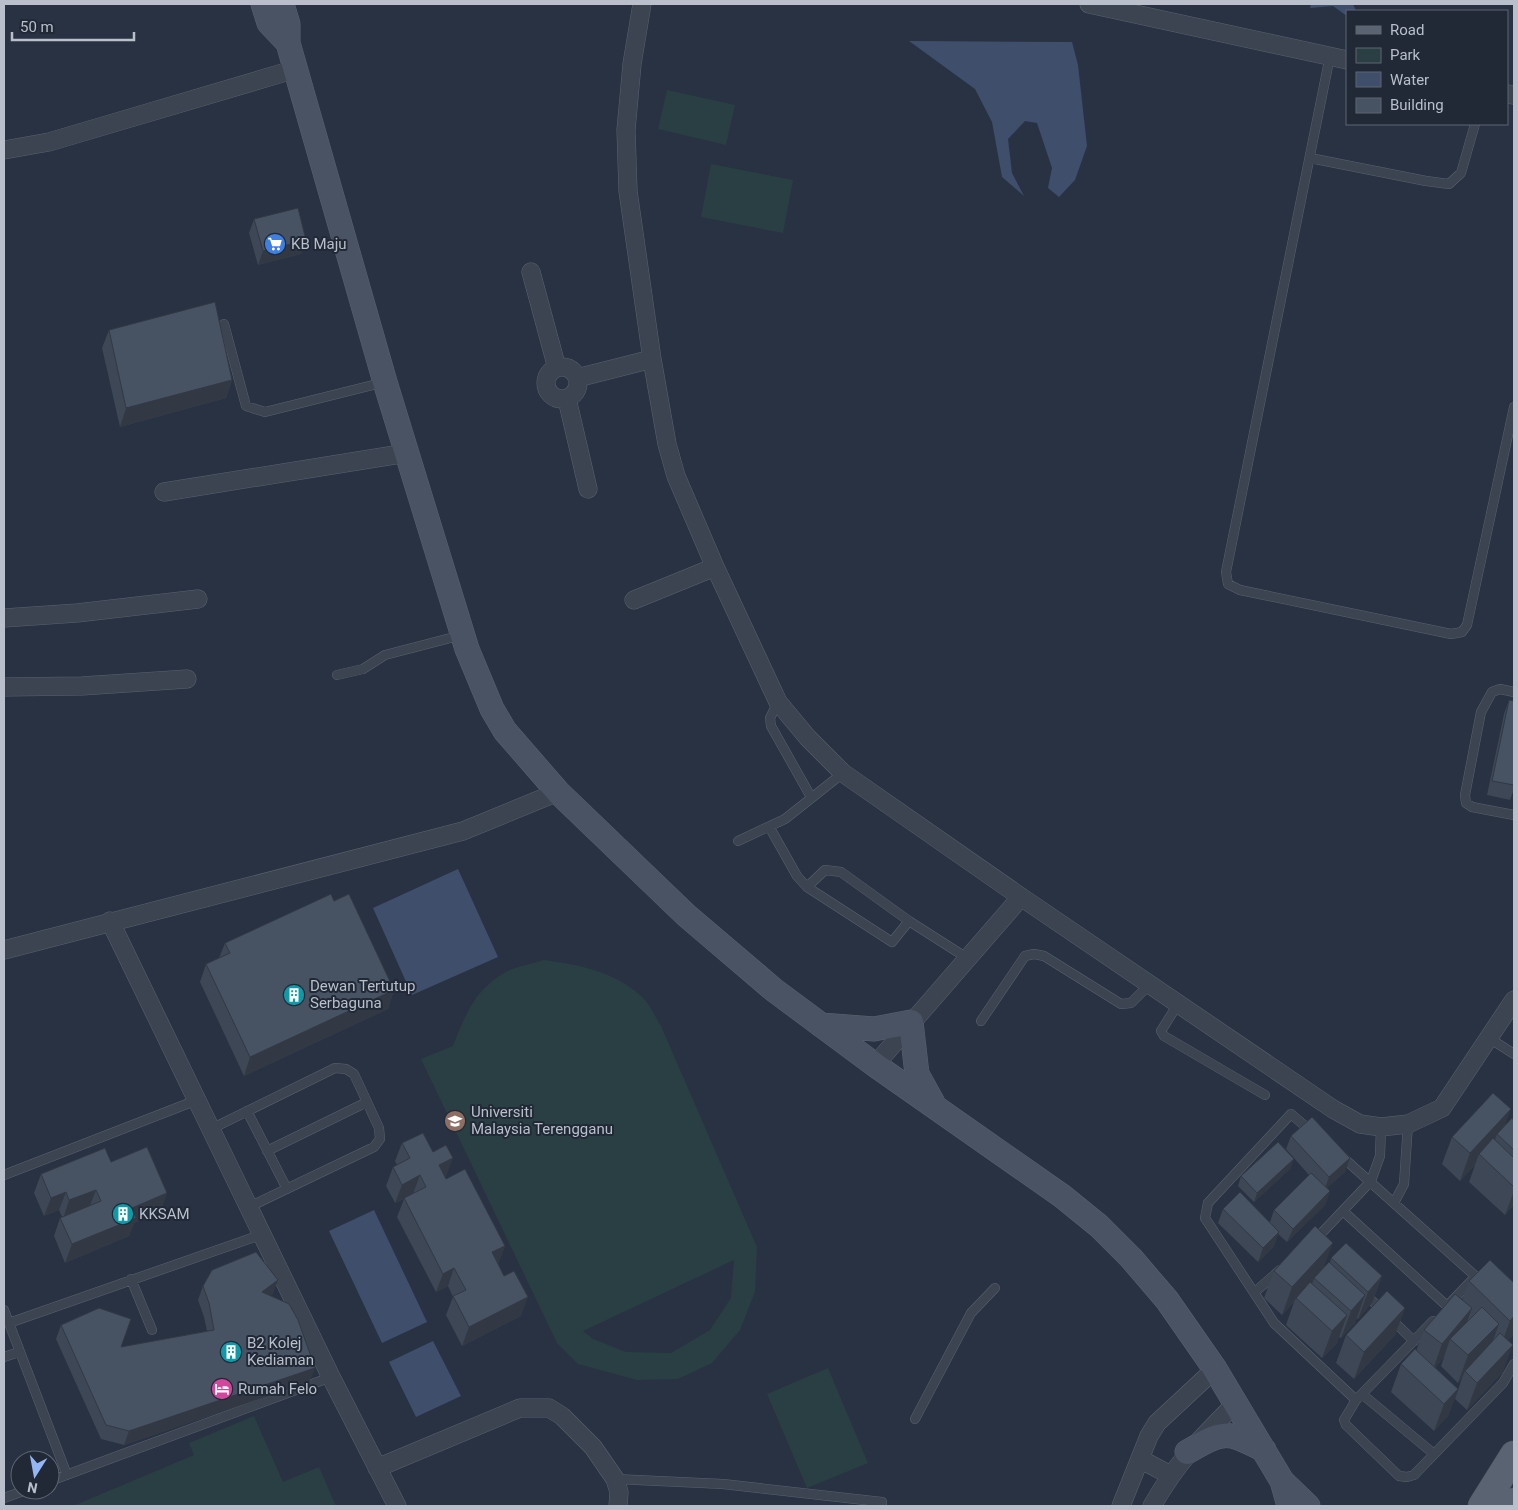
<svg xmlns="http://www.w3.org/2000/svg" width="1518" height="1510" viewBox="0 0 1518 1510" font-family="Roboto,sans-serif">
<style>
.green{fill:#2a3f43;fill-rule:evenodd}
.water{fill:#3f4e6a}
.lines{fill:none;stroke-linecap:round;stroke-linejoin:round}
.lane-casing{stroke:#5a626f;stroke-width:10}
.street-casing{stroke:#5a626f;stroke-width:19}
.secondary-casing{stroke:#5a626f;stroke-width:25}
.primary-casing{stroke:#464d5b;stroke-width:29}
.lane{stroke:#3c4451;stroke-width:9}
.street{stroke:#3c4451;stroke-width:18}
.secondary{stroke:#4a5364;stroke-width:24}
.primary{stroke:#5a6371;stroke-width:28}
.wall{fill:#3d4755}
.shaded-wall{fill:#323945}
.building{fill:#475263;stroke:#323945}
.labels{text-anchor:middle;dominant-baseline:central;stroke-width:4;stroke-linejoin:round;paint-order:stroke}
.poi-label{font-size:15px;fill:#b9bfcb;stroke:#212937;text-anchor:start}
</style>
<rect width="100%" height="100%" fill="#283242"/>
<path class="green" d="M 667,90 L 735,105 L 726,145 L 658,129 Z
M 711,164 L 793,180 L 783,233 L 701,217 Z
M 544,960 C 579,965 615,971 642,997 C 650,1004 655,1017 661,1026 L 757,1247 L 755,1292 L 740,1330 L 712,1363 L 678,1379 L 637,1380 L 578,1364 L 557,1343 L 421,1059 L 453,1046 C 465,1015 475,989 506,972 C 517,966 532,964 544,960 ZM 734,1260 L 731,1298 L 710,1330 L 671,1353 L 626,1352 L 593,1339 L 583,1331 Z
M 828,1368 L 868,1463 L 807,1488 L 767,1394 Z
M 254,1416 L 283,1482 L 319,1467 L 336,1506 L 73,1506 L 194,1455 L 189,1443 Z"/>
<path class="water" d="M 1311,4 L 1353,4 L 1356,11 L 1347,11 L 1347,16 L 1333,6 L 1310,8 Z
M 909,41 L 1072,42 L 1078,65 L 1087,146 L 1075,180 L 1059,197 L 1048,188 L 1052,168 L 1037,123 L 1025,121 L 1008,139 L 1012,173 L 1024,196 L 1002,177 L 992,122 L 975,89 Z
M 458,869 L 498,957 L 412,995 L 373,908 Z
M 374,1210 L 427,1322 L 382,1343 L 329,1231 Z
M 433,1341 L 461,1396 L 416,1417 L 389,1362 Z"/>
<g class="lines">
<g class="lane-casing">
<path id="lane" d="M 1330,56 L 1226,572 L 1228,584 L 1240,590 L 1451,634 L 1462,632 L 1467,625 L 1514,407
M 1310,158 L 1426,181 L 1449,184 L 1461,173 L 1475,124
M 224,324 L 246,406 L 265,412 L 385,382
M 337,675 L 363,669 L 385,655 L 462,635
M 1514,692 L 1500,689 L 1492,692 L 1481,712 L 1465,795 L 1466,803 L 1472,807 L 1514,815
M 778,702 L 770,718 L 771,726 L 811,797
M 770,828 L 797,876 L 807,887 L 892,942 L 909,921 L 967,958
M 738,841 L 785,819 L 843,773
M 807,887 L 825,870 L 841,872 L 909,921
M 1178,1004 L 1161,1031 L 1164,1036 L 1265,1095
M 981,1021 L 1025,956 L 1034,954 L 1044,956 L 1121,1004 L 1131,1003 L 1149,985
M 1489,1038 L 1514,1054
M 247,1111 L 287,1189
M 211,1129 L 335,1068 L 346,1069 L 354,1074 L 379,1128 L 380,1139 L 374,1147 L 249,1207
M 1312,1132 L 1291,1114 L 1208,1203 L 1205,1218 L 1274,1323 L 1356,1400 L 1344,1420 L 1346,1425 L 1399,1476 L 1407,1477 L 1414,1475 L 1503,1383 L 1514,1364
M 267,1151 L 367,1102
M 1339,1154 L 1482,1282
M 4,1175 L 197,1100
M 1394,1203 L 1404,1184 L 1408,1124
M 1343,1211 L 1447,1306
M 1315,1240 L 1371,1181 L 1380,1156 L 1381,1127
M 131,1279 L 152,1330
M 1255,1292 L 1280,1270
M 1365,1294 L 1414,1341
M 1449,1304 L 1476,1276
M 4,1310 L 67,1475
M 9,1323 L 263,1234
M 4,1357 L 19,1352
M 1362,1394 L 1434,1454
M 1356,1400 L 1433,1321
M 915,1419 L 971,1313 L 995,1288
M 615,1479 L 723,1484 L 882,1502 L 882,1506
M 50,1481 L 331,1377
M 4,1498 L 26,1490"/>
</g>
<g class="street-casing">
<path id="street" d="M 642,4 L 632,64 L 626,130 L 628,191 L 652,359 L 667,444 L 676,476 L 715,567 L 778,702 L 808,738 L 843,773 L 1021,897 L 1333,1109 L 1360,1124 L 1381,1127 L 1408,1124 L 1442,1108 L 1514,1000
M 1089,4 L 1347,60
M 1507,94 L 1514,95
M 4,150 L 49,142 L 296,69
M 531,272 L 557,368
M546 383a16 16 0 1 1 32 0a16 16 0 1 1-32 0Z
M 577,378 L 652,359
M 567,399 L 588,489
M 164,492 L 407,453
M 634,600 L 715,567
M 4,618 L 77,613 L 198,599
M 4,687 L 82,686 L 187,679
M 110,921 L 331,1377 L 397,1506
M 4,950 L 463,831 L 558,792
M 875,1065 L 1021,897
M 1140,1459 L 1170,1475
M 377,1468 L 520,1408 L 549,1408 L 562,1416 L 593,1447 L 615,1479 L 619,1492 L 618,1506
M 1121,1506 L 1149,1436 L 1157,1423 L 1215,1369
M 1152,1506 C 1177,1462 1201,1438 1236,1403"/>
</g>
<g class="secondary-casing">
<path id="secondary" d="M 263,4 L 269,23 L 288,43
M 282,4 L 288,24 L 288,43 L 385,382 L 467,649 L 492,709 L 505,731 L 558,792 L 686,915 L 774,990 L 875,1065 L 1062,1196 L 1099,1226 L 1131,1258 L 1167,1300 L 1215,1369 L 1282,1481 L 1289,1506
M 821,1025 L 874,1029 L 911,1022 L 917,1074 L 933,1103
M 1187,1452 C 1225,1430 1226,1431 1264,1450
M 1282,1481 L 1308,1506"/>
</g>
<g class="primary-casing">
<path id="primary" d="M 1482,1506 L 1514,1455
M 1512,1506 L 1514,1502"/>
</g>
<use href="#lane" class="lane"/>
<use href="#street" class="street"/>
<use href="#secondary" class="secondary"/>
<use href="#primary" class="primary"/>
</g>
<path class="wall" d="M 254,219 L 306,240 L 301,254 L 258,265 L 249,233 Z
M 109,330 L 232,380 L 226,398 L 120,427 L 102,348 Z
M 1509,700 L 1514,701 L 1514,789 L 1510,800 L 1487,795 L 1504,714 Z
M 334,901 L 394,990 L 388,1009 L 244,1076 L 200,982 L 206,964 L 219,958 L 225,943 Z
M 1514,1115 L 1514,1205 L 1505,1215 L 1469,1182 L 1475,1165 L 1460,1181 L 1442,1164 L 1452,1137 L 1505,1125 L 1513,1119 Z
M 1291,1136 L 1350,1158 L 1345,1172 L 1327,1188 L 1330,1191 L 1325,1205 L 1287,1242 L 1278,1234 L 1274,1246 L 1258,1262 L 1218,1223 L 1223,1209 L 1270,1222 L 1274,1210 L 1309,1175 L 1286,1149 Z
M 402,1143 L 453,1158 L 445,1177 L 446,1179 L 505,1246 L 498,1264 L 521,1316 L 462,1346 L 446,1315 L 453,1297 L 448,1286 L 436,1292 L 397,1217 L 404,1199 L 395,1203 L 386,1186 L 393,1167 L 397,1165 L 395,1161 Z
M 111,1162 L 167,1193 L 160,1212 L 134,1223 L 129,1236 L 65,1263 L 54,1236 L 60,1218 L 62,1217 L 59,1210 L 44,1216 L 34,1193 L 41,1174 Z
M 1291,1168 L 1254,1202 L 1238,1186 L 1241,1176 Z
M 1331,1258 L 1382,1276 L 1372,1303 L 1358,1319 L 1357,1318 L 1355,1323 L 1341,1338 L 1339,1337 L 1337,1343 L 1322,1358 L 1286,1325 L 1294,1302 L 1282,1315 L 1264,1298 L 1274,1271 L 1325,1266 L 1330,1263 Z
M 1469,1281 L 1514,1283 L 1514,1334 L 1508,1340 L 1503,1372 L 1467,1410 L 1455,1399 L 1462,1378 L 1458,1383 L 1441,1366 L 1444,1357 L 1435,1368 L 1458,1389 L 1448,1416 L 1434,1431 L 1391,1392 L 1401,1364 L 1416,1351 L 1424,1330 L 1462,1300 Z
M 203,1286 L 273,1294 L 270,1295 L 315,1368 L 309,1382 L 124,1445 L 101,1439 L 56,1339 L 61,1325 L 121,1347 L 207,1331 L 204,1317 L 198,1300 Z
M 1405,1308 L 1395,1335 L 1354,1379 L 1336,1363 L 1346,1335 Z"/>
<path class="shaded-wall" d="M 306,240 L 301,254 L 258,265 L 263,251 Z
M 232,380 L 226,398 L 120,427 L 126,408 Z
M 394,990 L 388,1009 L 244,1076 L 250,1057 Z
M 1511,1109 L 1501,1136 L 1497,1134 L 1493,1145 L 1479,1154 L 1475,1165 L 1460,1181 L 1470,1153 Z
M 453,1158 L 446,1177 L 432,1183 L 439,1165 Z
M 1350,1158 L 1345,1172 L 1324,1191 L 1329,1177 Z
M 1294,1159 L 1291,1168 L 1254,1202 L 1257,1193 Z
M 420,1175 L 413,1194 L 395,1203 L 402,1185 Z
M 96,1190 L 89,1208 L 63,1219 L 69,1200 Z
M 1330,1191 L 1325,1205 L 1287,1242 L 1293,1229 Z
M 1514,1191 L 1514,1205 L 1505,1215 Z
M 66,1192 L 59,1210 L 44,1216 L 51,1198 Z
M 167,1193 L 160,1212 L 134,1223 L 129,1236 L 65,1263 L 72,1244 L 132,1208 Z
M 1279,1232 L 1274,1246 L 1258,1262 L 1263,1248 Z
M 1333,1243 L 1323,1270 L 1314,1278 L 1313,1282 L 1297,1299 L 1296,1298 L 1294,1302 L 1282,1315 L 1292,1287 Z
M 505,1246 L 498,1265 L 492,1252 Z
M 454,1268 L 448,1286 L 436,1292 L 443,1274 Z
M 1382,1276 L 1372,1303 L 1358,1319 L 1368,1292 Z
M 278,1280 L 273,1294 L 257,1306 L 262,1292 Z
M 1365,1295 L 1355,1323 L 1341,1338 L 1351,1311 Z
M 528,1297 L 521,1316 L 462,1346 L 469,1327 Z
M 1405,1308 L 1395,1335 L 1354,1379 L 1364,1352 Z
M 1472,1308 L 1462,1335 L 1450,1339 L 1444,1357 L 1432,1372 L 1442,1344 Z
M 1347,1315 L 1337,1343 L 1322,1358 L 1332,1331 Z
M 1514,1316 L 1514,1334 L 1500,1348 L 1510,1321 Z
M 1499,1324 L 1489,1351 L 1465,1371 L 1462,1378 L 1458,1383 L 1468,1355 Z
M 1513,1345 L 1503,1372 L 1467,1410 L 1477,1383 Z
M 315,1368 L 309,1382 L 124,1445 L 129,1431 Z
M 1458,1389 L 1448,1416 L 1434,1431 L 1444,1404 Z"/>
<path class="building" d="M 298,208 L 306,240 L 263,251 L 254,219 Z
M 215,302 L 232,380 L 126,408 L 109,330 Z
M 1509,700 L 1514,701 L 1514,785 L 1492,781 Z
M 331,894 L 334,901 L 349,894 L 394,990 L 250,1057 L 206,964 L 230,953 L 225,943 Z
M 1493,1093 L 1511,1109 L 1470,1153 L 1452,1137 Z
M 1312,1117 L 1350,1158 L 1329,1177 L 1291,1136 Z
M 1512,1118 L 1514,1121 L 1514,1150 L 1497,1134 Z
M 423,1133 L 433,1152 L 446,1145 L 453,1158 L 439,1165 L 446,1179 L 465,1169 L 505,1246 L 492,1252 L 504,1276 L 514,1271 L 528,1297 L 469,1327 L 453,1296 L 466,1290 L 454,1268 L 443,1274 L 404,1198 L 426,1187 L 420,1175 L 402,1185 L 393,1167 L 410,1158 L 402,1143 Z
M 1493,1138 L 1514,1158 L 1514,1187 L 1479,1154 Z
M 1278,1142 L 1294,1159 L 1257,1193 L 1241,1176 Z
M 147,1147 L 167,1193 L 132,1208 L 136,1218 L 72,1244 L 60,1218 L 101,1201 L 96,1190 L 69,1200 L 66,1192 L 51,1198 L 41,1174 L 105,1148 L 111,1162 Z
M 1311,1173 L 1330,1191 L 1293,1229 L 1274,1210 Z
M 1240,1192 L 1279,1232 L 1263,1248 L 1223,1209 Z
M 1315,1226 L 1333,1243 L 1292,1287 L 1274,1271 Z
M 1346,1243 L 1382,1276 L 1368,1292 L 1331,1258 Z
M 256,1252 L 278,1280 L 262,1292 L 289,1304 L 298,1320 L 315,1368 L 129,1431 L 106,1425 L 61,1325 L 99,1308 L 131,1319 L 121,1347 L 214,1330 L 209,1303 L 203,1286 L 212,1270 Z
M 1490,1260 L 1514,1283 L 1514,1316 L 1510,1321 L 1469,1281 Z
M 1329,1262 L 1365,1295 L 1351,1311 L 1314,1278 Z
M 1310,1282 L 1347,1315 L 1332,1331 L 1296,1298 Z
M 1387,1291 L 1405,1308 L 1364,1352 L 1346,1335 Z
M 1455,1294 L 1472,1308 L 1442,1344 L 1424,1330 Z
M 1482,1307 L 1499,1324 L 1468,1355 L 1450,1339 Z
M 1500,1333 L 1513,1345 L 1477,1383 L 1465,1371 Z
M 1415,1349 L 1458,1389 L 1444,1404 L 1401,1364 Z"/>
<defs>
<g id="supermarket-disc" transform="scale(1.125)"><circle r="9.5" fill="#3f7fe0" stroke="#212937"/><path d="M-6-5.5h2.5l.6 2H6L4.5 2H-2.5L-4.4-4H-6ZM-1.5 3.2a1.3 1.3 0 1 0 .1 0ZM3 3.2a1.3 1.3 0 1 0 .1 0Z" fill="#fff"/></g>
<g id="building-disc" transform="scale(1.125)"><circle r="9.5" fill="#0f9aa8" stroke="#212937"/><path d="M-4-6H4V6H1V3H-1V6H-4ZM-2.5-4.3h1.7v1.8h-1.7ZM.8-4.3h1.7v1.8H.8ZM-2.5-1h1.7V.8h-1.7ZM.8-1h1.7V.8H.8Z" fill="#fff"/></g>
<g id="university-disc" transform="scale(1.125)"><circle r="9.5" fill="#8d6e63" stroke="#212937"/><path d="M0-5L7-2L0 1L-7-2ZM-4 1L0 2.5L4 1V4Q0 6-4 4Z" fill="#fff"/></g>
<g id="hotel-disc" transform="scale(1.125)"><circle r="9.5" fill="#d1479c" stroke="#212937"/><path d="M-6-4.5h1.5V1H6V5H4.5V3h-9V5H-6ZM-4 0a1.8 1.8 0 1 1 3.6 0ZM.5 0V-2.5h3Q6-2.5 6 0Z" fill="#fff"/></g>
</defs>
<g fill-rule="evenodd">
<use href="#supermarket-disc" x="275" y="244"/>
<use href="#building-disc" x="294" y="995"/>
<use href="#university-disc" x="455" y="1121"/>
<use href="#building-disc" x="123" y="1214"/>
<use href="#building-disc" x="231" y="1352"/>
<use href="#hotel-disc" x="222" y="1389"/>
</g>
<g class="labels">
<g class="poi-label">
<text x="291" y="244">KB Maju</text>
<text x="310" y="986">Dewan Tertutup<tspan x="310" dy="17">Serbaguna</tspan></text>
<text x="471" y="1112">Universiti<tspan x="471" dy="17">Malaysia Terengganu</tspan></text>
<text x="139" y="1214">KKSAM</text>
<text x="247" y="1343">B2 Kolej<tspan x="247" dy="17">Kediaman</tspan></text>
<text x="238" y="1389">Rumah Felo</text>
</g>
</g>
<rect width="1518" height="1510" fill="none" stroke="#b9bfcb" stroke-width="10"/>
<rect x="1346" y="10" width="162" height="115" fill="#212937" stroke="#5e6572"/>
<rect x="1356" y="26" width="25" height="8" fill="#5a6371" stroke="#5e6572"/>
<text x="1390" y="35" font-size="15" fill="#b9bfcb">Road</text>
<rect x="1356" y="48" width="25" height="15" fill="#2a3f43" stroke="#5e6572"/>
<text x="1390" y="60" font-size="15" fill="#b9bfcb">Park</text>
<rect x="1356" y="72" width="25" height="15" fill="#3f4e6a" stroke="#5e6572"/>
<text x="1390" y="85" font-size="15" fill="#b9bfcb">Water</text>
<rect x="1356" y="98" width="25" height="15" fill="#475263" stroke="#5e6572"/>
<text x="1390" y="110" font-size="15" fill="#b9bfcb">Building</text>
<g transform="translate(35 1475) rotate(191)"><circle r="24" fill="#212937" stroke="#5e6572"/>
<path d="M0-4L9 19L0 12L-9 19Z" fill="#95b6f4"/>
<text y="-8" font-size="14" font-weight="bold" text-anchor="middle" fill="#b9bfcb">N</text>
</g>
<path d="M12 32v8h122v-8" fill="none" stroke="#b9bfcb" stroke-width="2.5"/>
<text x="20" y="32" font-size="15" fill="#b9bfcb" stroke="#212937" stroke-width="4" paint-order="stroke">50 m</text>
</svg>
